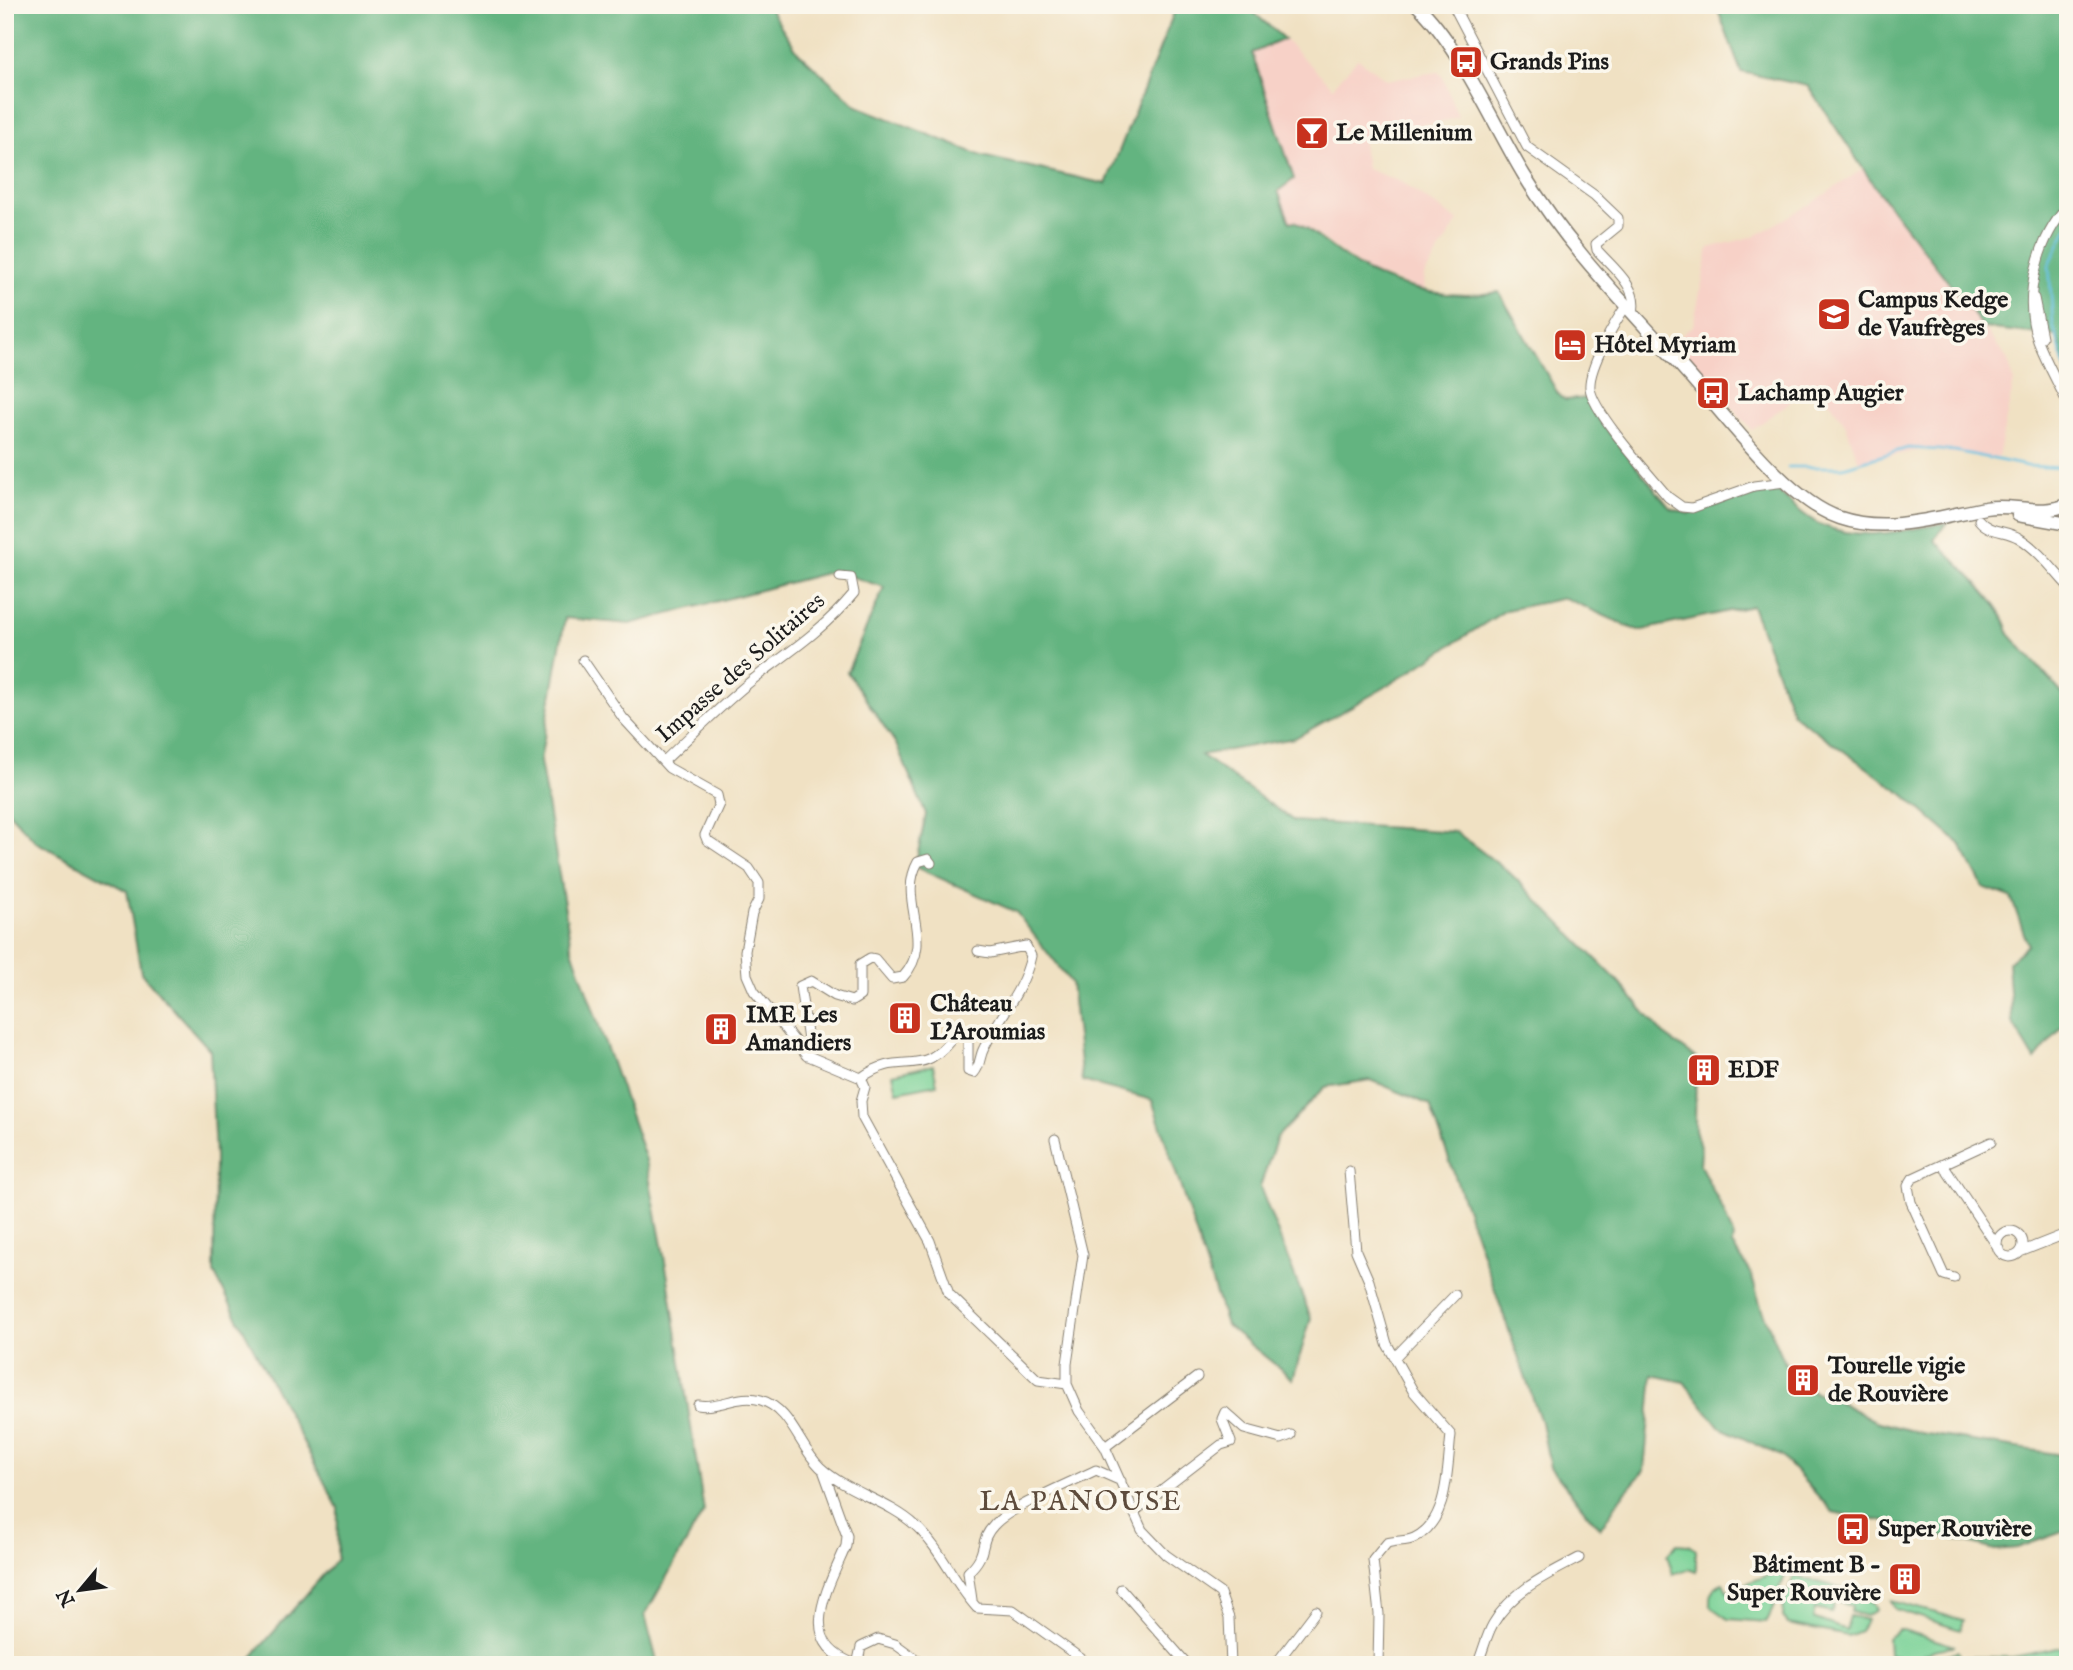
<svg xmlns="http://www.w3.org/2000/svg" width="2073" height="1670" viewBox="0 0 2073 1670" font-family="'IM FELL English',serif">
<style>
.built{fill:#f7d1c7}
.green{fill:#7ad297;stroke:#4b775a;stroke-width:2}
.forest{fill:#63b480;stroke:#40684e;stroke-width:2}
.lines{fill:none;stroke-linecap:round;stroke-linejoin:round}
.stream{stroke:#63c0e1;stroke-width:2.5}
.minor-casing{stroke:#867e70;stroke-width:11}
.major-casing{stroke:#867e70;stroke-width:15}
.minor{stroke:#fff;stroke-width:9}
.major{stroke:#fff;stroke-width:12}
.labels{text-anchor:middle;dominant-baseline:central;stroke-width:7;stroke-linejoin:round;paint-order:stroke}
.poi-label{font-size:24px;font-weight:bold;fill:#1c1c1c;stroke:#fbf7ec;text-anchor:start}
.street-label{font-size:24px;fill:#1c1c1c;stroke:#fbf7ec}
.quarter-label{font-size:28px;letter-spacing:2px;fill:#5d4b3c;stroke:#fbf7ec}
</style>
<rect width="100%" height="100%" fill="#fbf7ec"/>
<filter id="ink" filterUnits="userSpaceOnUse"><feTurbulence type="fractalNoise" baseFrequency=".0143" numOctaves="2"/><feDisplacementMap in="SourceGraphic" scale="14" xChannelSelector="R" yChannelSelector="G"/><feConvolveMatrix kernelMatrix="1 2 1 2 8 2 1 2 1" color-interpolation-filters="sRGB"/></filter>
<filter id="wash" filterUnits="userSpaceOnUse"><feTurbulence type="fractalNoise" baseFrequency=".00686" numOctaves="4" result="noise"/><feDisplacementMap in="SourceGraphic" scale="28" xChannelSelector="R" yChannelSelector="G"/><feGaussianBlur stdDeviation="1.57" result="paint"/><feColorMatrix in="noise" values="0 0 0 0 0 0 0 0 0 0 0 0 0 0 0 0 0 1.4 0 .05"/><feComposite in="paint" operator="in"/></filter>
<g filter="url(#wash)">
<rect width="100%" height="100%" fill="#f0e1c3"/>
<path class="built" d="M 1284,39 L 1333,87 L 1358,58 L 1386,80 L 1438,72 L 1442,75 L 1458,117 L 1438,123 L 1388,128 L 1362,137 L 1367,169 L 1401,182 L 1458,221 L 1424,276 L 1425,291 L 1367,271 L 1314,232 L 1290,222 L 1285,213 L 1277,191 L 1252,53 Z
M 1863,169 L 2008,360 L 2014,381 L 1998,458 L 1922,450 L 1859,462 L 1845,423 L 1816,383 L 1752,430 L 1674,341 L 1693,326 L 1709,248 L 1755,236 L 1815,201 Z"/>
<path class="green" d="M 933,1065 L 937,1084 L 897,1092 L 893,1074 Z
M 1677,1544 L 1688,1545 L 1696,1550 L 1696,1572 L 1688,1569 L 1673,1574 L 1667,1555 Z
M 1779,1571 L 1786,1573 C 1781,1584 1771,1617 1766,1622 L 1728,1619 L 1711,1607 C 1708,1595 1712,1587 1723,1583 L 1727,1591 Z
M 1794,1576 L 1862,1593 L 1863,1598 L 1873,1604 L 1876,1610 L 1866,1616 L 1851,1612 L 1852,1606 L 1835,1601 L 1831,1613 L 1815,1609 L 1813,1618 L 1846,1630 L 1850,1616 L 1867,1620 L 1860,1631 L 1848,1636 L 1788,1624 L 1783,1618 L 1784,1603 Z
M 1891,1601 L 1963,1620 L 1960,1630 L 1895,1609 Z
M 1898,1630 L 1903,1630 L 1955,1646 L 1934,1650 L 1911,1661 L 1889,1654 L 1888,1638 Z
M 2068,1646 L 2068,1665 L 1920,1663 L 1958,1651 L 1961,1657 L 2013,1657 Z"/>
<path class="forest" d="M 5,5 L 767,5 L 798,52 L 857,106 L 982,156 L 1106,184 L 1177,5 L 1245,5 L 1284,39 L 1252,53 L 1294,179 L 1278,191 L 1290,222 L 1295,221 C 1319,236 1341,257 1366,271 C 1405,291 1456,300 1499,292 L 1560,397 L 1566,400 L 1588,398 L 1599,420 L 1670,508 L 1689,514 L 1756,492 L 1776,490 C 1790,502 1806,519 1824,526 C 1864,542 1906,530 1947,523 L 1934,540 C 1954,561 2006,606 2009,634 L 2068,700 L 2068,1020 L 2035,1060 L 2012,1022 L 2008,962 L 2028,945 L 2011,897 L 1983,887 L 1960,844 L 1903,794 L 1793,714 L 1752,606 L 1638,631 L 1565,598 L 1506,610 L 1384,688 L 1295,738 L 1201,755 L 1294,821 L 1456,832 L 1510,873 L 1618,981 L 1663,1034 L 1696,1058 L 1695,1129 L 1701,1151 L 1700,1165 L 1723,1210 L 1733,1236 L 1732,1245 L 1750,1271 L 1762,1310 L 1785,1363 L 1815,1393 L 1836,1400 L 1875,1421 L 1921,1433 L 2062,1455 L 2068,1464 L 2068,1530 L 2017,1548 L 1995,1550 L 1897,1524 L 1833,1512 L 1781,1456 L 1719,1427 L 1684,1382 L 1653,1375 L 1644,1471 L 1621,1497 L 1600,1529 L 1550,1467 L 1541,1422 L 1430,1105 L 1371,1080 L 1325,1087 L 1277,1137 L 1260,1187 L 1311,1318 L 1293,1379 L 1226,1325 L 1152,1100 L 1082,1081 L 1071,983 L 1016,912 L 915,867 L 926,814 L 896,744 L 847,672 L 884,587 L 834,571 L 630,624 L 565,618 L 540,761 L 571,946 L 646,1160 L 668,1278 L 704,1511 L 645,1615 L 658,1665 L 245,1665 L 337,1559 L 338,1508 L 214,1273 L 215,1157 L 210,1050 L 141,973 L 127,891 L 36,842 L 5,808 Z
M 1716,5 L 2068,5 L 2068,374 L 2057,336 L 1984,328 L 1878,191 L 1808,86 L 1741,72 Z"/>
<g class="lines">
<path class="stream" d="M 2068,227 L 2049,265 L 2053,324 L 2068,379
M 1788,467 L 1843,467 L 1908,448 L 1955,451 L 2027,466 L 2063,468"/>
</g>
</g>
<g filter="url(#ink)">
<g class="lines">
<g class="minor-casing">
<path id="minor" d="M 1453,5 L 1527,147 L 1594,195 L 1618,218 L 1618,226 L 1596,244 L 1597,250 C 1612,267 1639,287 1633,312
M 2068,206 C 2037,240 2022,298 2038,341 C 2046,362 2058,383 2068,404
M 2034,298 L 2042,337
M 1627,305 C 1615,321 1588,369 1590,388 C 1593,413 1650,475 1668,497 L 1682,507 L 1692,508 L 1754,486 L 1785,482
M 1979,520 C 1989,533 2006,530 2019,538 C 2039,550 2053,570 2068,586
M 583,660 L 623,718 L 669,768 L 717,795 L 719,804 L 705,835 L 707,840 L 749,868 L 759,883 L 759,899 L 752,913 L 745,951 L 747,975 L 754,991 L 806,1055 L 861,1078 L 865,1087 L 861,1101 L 862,1117 L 930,1241 L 949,1294 L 1038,1380 L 1067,1384 L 1079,1411 L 1105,1447 L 1142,1530 L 1166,1555 L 1220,1593 L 1229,1618 L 1231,1665
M 664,761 C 695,732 726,700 760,674 C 794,649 827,626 854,593 L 851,578 L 840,577
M 807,1056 L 809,1047 L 800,986 L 811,981 L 835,996 L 852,1001 L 860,996 L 860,964 L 870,958 L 875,959 L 892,979 L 903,977 C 937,940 896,901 918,862 L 928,859 L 931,863
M 861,1078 C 904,1046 922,1085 958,1030 L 968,1038 L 968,1071 L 974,1073 C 981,1065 979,1057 984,1048 C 999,1017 1024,990 1031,956 L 1026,946 L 990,953 L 978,951
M 1055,1139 L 1083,1255 L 1067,1364 L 1067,1384
M 1943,1165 L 1999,1249
M 1349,1171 L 1356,1251 L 1369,1281 L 1387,1344 L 1413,1391 L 1451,1435 C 1447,1467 1449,1522 1414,1538 C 1406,1542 1396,1540 1387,1543 L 1373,1560 L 1379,1614 L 1378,1665
M1997 1244a13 13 0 1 1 26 0a13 13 0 1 1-26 0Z
M 2020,1252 L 2068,1233
M 1954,1278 L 1944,1275 L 1911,1202 L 1908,1186 L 1913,1178 L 1991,1142
M 1395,1357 L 1455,1295
M 698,1405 C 719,1409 739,1393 761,1400 C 791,1409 799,1447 820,1467 C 847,1492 889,1501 916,1526 C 941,1549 954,1583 977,1608 L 1013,1610 L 1090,1665
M 1105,1447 L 1197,1377
M 823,1470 L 847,1536 L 846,1546 C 828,1588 794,1644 856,1664
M 1134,1512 L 1221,1445 L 1231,1442 L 1222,1419 L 1225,1412 L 1244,1429 L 1281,1439 L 1291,1435
M 1121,1589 L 1188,1665
M 972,1600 L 968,1572 C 990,1552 977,1543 994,1525 C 1010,1507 1072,1482 1096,1470 L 1121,1481
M 857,1665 L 861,1647 L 878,1639 L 895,1644 L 924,1665
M 1275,1665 L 1316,1611
M 1477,1665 C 1483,1652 1486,1636 1493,1624 C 1512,1591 1546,1575 1579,1558"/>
</g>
<g class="major-casing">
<path id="major" d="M 1417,5 C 1460,46 1493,124 1524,175 C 1569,249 1631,310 1688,374 C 1726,416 1787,501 1840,518 C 1887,534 1938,517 1985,508 C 2013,503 2042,517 2068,504
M 2018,515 L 2068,524"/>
</g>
<use href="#minor" class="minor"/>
<use href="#major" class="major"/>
</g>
</g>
<defs>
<g id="bus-square" transform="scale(1.75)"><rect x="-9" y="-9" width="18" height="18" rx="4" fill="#c8321e" stroke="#fbf7ec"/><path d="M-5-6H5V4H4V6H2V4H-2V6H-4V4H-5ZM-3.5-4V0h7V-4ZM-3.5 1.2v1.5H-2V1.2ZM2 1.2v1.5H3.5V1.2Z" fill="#fff"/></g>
<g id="bar-square" transform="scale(1.75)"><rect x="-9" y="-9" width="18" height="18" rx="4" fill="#c8321e" stroke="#fbf7ec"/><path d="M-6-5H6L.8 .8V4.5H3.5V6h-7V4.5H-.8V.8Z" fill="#fff"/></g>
<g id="university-square" transform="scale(1.75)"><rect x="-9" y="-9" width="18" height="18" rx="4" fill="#c8321e" stroke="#fbf7ec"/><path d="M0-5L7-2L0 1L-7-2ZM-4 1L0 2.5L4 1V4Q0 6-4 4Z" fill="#fff"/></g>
<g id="hotel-square" transform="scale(1.75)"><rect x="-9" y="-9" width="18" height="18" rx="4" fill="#c8321e" stroke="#fbf7ec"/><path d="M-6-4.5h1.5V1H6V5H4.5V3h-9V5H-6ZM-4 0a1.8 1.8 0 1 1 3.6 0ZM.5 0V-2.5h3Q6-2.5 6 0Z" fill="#fff"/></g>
<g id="building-square" transform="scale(1.75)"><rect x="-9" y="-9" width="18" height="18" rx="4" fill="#c8321e" stroke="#fbf7ec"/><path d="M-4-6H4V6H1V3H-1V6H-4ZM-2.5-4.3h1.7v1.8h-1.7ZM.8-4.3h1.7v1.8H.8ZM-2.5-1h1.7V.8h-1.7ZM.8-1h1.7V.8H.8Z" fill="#fff"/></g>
</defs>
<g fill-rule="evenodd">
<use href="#bus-square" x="1466" y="62"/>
<use href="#bar-square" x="1312" y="133"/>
<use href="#university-square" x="1834" y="314"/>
<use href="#hotel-square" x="1570" y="345"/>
<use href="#bus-square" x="1713" y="393"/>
<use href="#building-square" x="905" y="1018"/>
<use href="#building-square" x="721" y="1029"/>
<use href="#building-square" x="1704" y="1070"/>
<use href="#building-square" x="1803" y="1380"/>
<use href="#bus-square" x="1853" y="1529"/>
<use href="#building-square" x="1905" y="1579"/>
</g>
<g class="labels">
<g class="poi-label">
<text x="1490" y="62">Grands Pins</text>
<text x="1336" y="133">Le Millenium</text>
<text x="1858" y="300">Campus Kedge<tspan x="1858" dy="28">de Vaufrèges</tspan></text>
<text x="1594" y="345">Hôtel Myriam</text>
<text x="1738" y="393">Lachamp Augier</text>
<text x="930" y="1004">Château<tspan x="930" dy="28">L'Aroumias</tspan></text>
<text x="746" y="1015">IME Les<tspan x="746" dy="28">Amandiers</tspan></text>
<text x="1728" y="1070">EDF</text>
<text x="1828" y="1366">Tourelle vigie<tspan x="1828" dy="28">de Rouvière</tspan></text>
<text x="1878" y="1529">Super Rouvière</text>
<text x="1881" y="1565" text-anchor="end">Bâtiment B -<tspan x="1881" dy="28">Super Rouvière</tspan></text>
</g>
<g class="street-label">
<text transform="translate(741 668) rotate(-41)">Impasse des Solitaires</text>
</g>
<g class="quarter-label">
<text x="1081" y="1502">LA PANOUSE</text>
</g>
</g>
<rect width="2073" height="1670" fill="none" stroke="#fbf7ec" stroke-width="28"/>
<g transform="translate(80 1590) rotate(241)" stroke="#fbf7ec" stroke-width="5" paint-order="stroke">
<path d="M0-5L12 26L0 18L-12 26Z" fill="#1c1c1c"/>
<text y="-10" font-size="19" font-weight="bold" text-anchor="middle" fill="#1c1c1c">N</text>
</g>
</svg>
